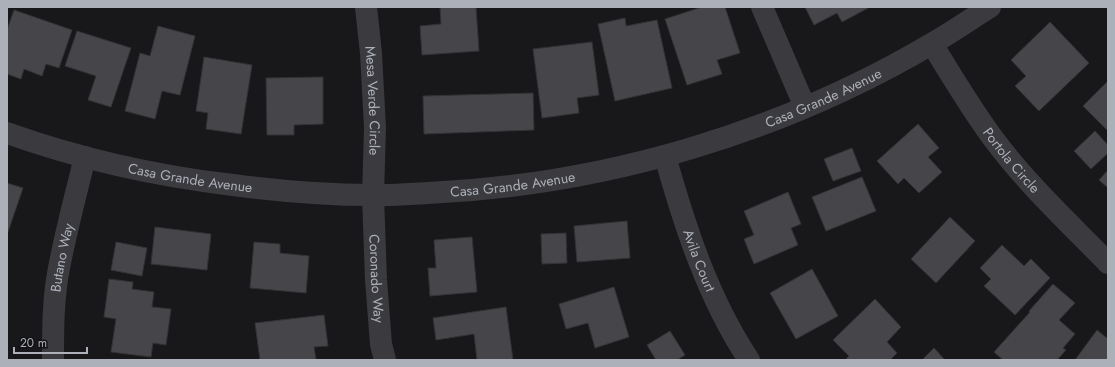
<svg xmlns="http://www.w3.org/2000/svg" width="1115" height="367" viewBox="0 0 1115 367" font-family="Jost,sans-serif">
<style>
.building{fill:#46464a;stroke:#333336}
.lines{fill:none;stroke-linecap:round;stroke-linejoin:round}
.minor{stroke:#3a3a3f;stroke-width:22}
.tertiary{stroke:#3a3a3f;stroke-width:22}
.labels{text-anchor:middle;dominant-baseline:central;stroke-width:4;stroke-linejoin:round;paint-order:stroke}
.street-label{font-size:14px;fill:#acb0b8;stroke:#131315}
</style>
<rect width="100%" height="100%" fill="#18181a"/>
<path class="building" d="M 440,7 L 476,7 L 479,51 L 422,55 L 420,26 L 441,24 Z
M 702,7 L 725,7 L 740,53 L 717,60 L 722,74 L 687,85 L 665,19 Z
M 805,7 L 870,7 L 842,22 L 837,13 L 814,25 Z
M 14,10 L 72,30 L 59,68 L 46,64 L 42,76 L 24,69 L 21,79 L 7,74 L 7,30 Z
M 625,18 L 626,26 L 657,20 L 672,88 L 615,101 L 598,24 Z
M 1050,22 L 1089,63 L 1039,111 L 1015,86 L 1026,76 L 1011,60 Z
M 158,26 L 195,36 L 180,95 L 162,91 L 155,119 L 125,111 L 140,53 L 150,56 Z
M 77,31 L 131,48 L 111,107 L 88,100 L 96,76 L 65,66 Z
M 592,42 L 599,95 L 577,98 L 579,113 L 542,118 L 533,49 Z
M 204,57 L 252,65 L 241,134 L 206,129 L 208,113 L 196,111 Z
M 323,77 L 323,124 L 294,125 L 294,135 L 267,135 L 266,78 Z
M 1108,81 L 1108,131 L 1083,106 Z
M 533,93 L 534,130 L 424,134 L 423,96 Z
M 918,124 L 939,148 L 928,157 L 942,172 L 919,193 L 904,178 L 898,184 L 877,161 Z
M 1095,131 L 1108,145 L 1108,153 L 1091,169 L 1074,151 Z
M 852,148 L 861,171 L 833,181 L 824,159 Z
M 1108,170 L 1108,188 L 1099,180 Z
M 862,177 L 876,211 L 826,231 L 812,197 Z
M 7,183 L 23,188 L 8,232 L 7,232 Z
M 788,192 L 801,224 L 791,228 L 798,245 L 754,264 L 744,239 L 754,235 L 744,211 Z
M 950,217 L 975,241 L 936,283 L 911,259 Z
M 627,221 L 630,258 L 577,262 L 574,226 Z
M 155,227 L 211,234 L 207,270 L 151,264 Z
M 566,233 L 567,263 L 542,264 L 541,234 Z
M 472,237 L 477,292 L 430,296 L 428,268 L 436,268 L 434,240 Z
M 116,242 L 147,248 L 142,276 L 111,270 Z
M 254,242 L 280,244 L 280,253 L 309,256 L 306,293 L 250,288 Z
M 1002,245 L 1024,266 L 1031,259 L 1050,278 L 1015,315 L 984,286 L 991,279 L 980,268 Z
M 812,269 L 838,316 L 796,339 L 770,293 Z
M 109,279 L 133,282 L 132,289 L 154,292 L 152,307 L 171,309 L 166,345 L 153,343 L 151,357 L 111,352 L 116,319 L 104,317 Z
M 1053,284 L 1075,303 L 1059,320 L 1075,334 L 1063,348 L 1066,350 L 1057,360 L 1003,360 L 994,352 L 1030,312 L 1029,311 Z
M 614,287 L 629,337 L 595,348 L 588,323 L 566,329 L 559,304 Z
M 875,299 L 901,327 L 887,342 L 897,353 L 890,360 L 845,360 L 849,356 L 833,340 Z
M 506,307 L 513,360 L 477,360 L 474,334 L 436,340 L 433,318 Z
M 324,315 L 328,346 L 314,347 L 316,360 L 260,360 L 255,323 Z
M 1097,330 L 1108,339 L 1108,360 L 1075,360 Z
M 670,331 L 685,355 L 677,360 L 656,360 L 647,345 Z
M 934,348 L 945,360 L 922,360 Z"/>
<g class="lines">
<g class="minor">
<path d="M 762,7 L 805,107"/>
<path id="s1" d="M 932,44 C 951,75 970,107 992,137 C 1026,183 1068,222 1108,263"/>
<path id="s2" d="M 665,156 C 685,227 708,298 749,360"/>
<path id="s3" d="M 53,360 C 53,330 53,298 59,268 C 66,231 76,194 85,157"/>
</g>
<g class="tertiary">
<path id="s4" d="M 366,7 L 371,53 L 375,128 L 373,196 L 376,280 L 381,344 L 385,360"/>
<path id="s5" d="M 7,133 C 80,159 156,176 233,185 C 279,191 325,195 372,195 C 391,196 410,194 428,193 C 604,185 781,133 933,43 C 952,32 971,19 990,7"/>
</g>
</g>
<g class="labels">
<g class="street-label">
<text stroke="none"><textPath href="#s5" startOffset="837">Casa Grande Avenue</textPath></text>
<text stroke="none"><textPath href="#s4" startOffset="94">Mesa Verde Circle</textPath></text>
<text stroke="none"><textPath href="#s1" startOffset="141">Portola Circle</textPath></text>
<text stroke="none"><textPath href="#s5" startOffset="189">Casa Grande Avenue</textPath></text>
<text stroke="none"><textPath href="#s5" startOffset="513">Casa Grande Avenue</textPath></text>
<text stroke="none"><textPath href="#s3" startOffset="103">Butano Way</textPath></text>
<text stroke="none"><textPath href="#s2" startOffset="110">Avila Court</textPath></text>
<text stroke="none"><textPath href="#s4" startOffset="272">Coronado Way</textPath></text>
</g>
</g>
<rect width="1115" height="367" fill="none" stroke="#acb0b8" stroke-width="16"/>
<path d="M14 347v6h73v-6" fill="none" stroke="#acb0b8" stroke-width="2"/>
<text x="20" y="347" font-size="12" fill="#acb0b8" stroke="#131315" stroke-width="3" paint-order="stroke">20 m</text>
</svg>
